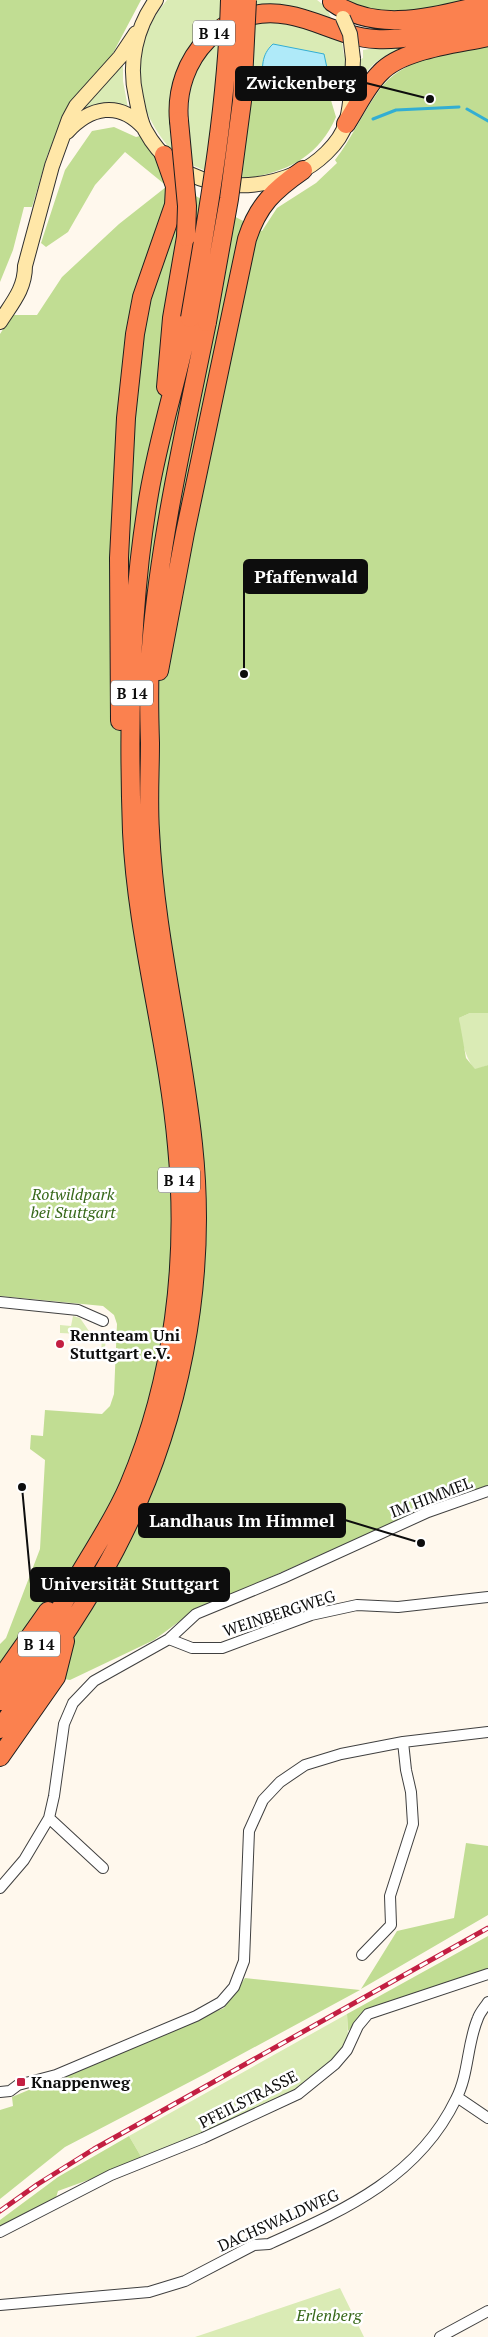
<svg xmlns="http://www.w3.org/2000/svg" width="488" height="2337" viewBox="0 0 488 2337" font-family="'PT Serif',serif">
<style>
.green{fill:#daebb5}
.forest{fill:#c1dd93}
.water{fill:#afeaf9;stroke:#33aed3}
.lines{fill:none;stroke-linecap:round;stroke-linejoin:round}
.stream{stroke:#33aed3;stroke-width:3}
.street-casing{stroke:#404040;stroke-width:12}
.secondary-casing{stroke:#2f2f2f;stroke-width:16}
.highway-casing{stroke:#1e1e1e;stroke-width:20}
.street{stroke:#fff;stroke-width:10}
.secondary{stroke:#ffe7a8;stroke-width:14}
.highway{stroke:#fb814f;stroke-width:18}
.rail-casing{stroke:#c31f42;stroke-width:5}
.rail{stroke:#fff;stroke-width:3;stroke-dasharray:9;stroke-linecap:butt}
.secondary-bridge-casing{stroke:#2f2f2f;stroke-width:16;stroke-linecap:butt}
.highway-bridge-casing{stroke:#1e1e1e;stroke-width:20;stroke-linecap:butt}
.secondary-bridge{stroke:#ffe7a8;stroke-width:14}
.highway-bridge{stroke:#fb814f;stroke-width:18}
.poi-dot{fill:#c31f42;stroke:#fff;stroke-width:2}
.labels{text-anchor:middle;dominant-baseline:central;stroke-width:5;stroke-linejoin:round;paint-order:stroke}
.shield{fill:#fff;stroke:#565656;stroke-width:1}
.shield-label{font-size:15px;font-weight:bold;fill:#0d0d0d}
.park-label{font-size:16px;font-style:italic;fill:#37681a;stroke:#fff}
.poi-label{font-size:16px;font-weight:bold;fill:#0d0d0d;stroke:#fff;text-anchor:start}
.street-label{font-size:16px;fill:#0d0d0d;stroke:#fff}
.leader{fill:none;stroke:#0d0d0d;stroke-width:2}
.callout-dot{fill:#0d0d0d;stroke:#fff;stroke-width:2}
.callout{fill:#0d0d0d;stroke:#0d0d0d;stroke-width:2}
.callout-label{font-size:18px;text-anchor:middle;font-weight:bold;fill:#fff}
</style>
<rect width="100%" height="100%" fill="#fff8ed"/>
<path class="green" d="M 167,0 L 317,0 L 326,7 L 333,22 C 314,15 295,7 275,5 C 229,2 184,37 174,82 C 168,105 173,130 175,154 C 131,107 125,50 167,0 Z
M 264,22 L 295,25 L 342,42 L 344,55 L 349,59 L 344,99 L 250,95 L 242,179 L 213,174 L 192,165 C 185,96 182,39 264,22 Z
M 409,43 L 414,46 C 388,53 377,57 361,79 L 358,78 L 359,60 L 363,58 L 363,50 Z
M 123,64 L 123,81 L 128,108 C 110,105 96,103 79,113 Z
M 470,1013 L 488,1013 L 488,1065 L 475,1070 C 463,1054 461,1037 459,1018 Z
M 73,1316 L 80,1318 L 91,1334 L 103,1335 L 103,1339 L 106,1339 L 104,1355 L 101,1356 L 102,1335 L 60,1333 L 60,1325 L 71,1326 Z
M 347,2014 L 348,2037 L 333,2062 L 295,2091 L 143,2160 L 129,2136 Z
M 340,2288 L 364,2337 L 195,2337 Z"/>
<path class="forest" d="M 0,0 L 141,0 L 112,55 L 62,119 L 47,156 L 32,207 L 24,207 L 13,250 L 0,282 Z
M 348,0 L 470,0 C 428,10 388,25 348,0 Z
M 488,45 L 488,1013 L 470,1013 L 459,1018 L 466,1058 L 475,1069 L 488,1065 L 488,1485 L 412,1514 L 192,1612 L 154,1640 L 70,1680 L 0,1668 L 0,1644 L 6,1638 L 40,1549 L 45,1460 L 30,1449 L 31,1435 L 43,1436 L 45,1410 L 102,1414 L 110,1406 L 114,1394 L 117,1324 L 114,1315 L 103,1306 L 0,1296 L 0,334 L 12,315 L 37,315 L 62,277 L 119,224 L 171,183 L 262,231 L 277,208 L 316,183 L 337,163 L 335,160 C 352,138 362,114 378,92 C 401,57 451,53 488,45 Z
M 250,95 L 330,97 L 336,117 C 318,158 285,173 242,179 Z
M 114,127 L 136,137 L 140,136 L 160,162 L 168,180 L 163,183 L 125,152 L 95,185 L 68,232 L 46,247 L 41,243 L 65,170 L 92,131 Z
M 466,1843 L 488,1846 L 488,1915 L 361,1989 L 397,1931 L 454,1918 Z
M 488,1936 L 488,1971 L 368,2011 L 348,2031 L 347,2014 Z
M 245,1978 L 360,1990 L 205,2074 L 65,2147 L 0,2199 L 0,2110 L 13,2106 L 12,2097 L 224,2008 Z
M 129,2136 L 143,2160 L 58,2191 L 55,2201 L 0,2230 L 0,2220 L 58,2177 Z"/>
<path class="water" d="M 273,44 L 324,54 L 327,68 L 323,80 L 305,75 L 300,81 L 302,93 L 272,91 L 263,83 C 262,67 261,55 273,44 Z"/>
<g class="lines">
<path class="stream" d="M 467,109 L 488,121
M 373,119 L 396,110 L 459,107"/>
<g class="street-casing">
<path id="street" d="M 0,1302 L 78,1310 L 103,1321
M 169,1639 L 192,1648 L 222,1648 L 311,1615 L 357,1605 L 398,1607 L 488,1597
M 49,1818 L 103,1868
M 0,1888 L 24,1860 L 49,1818 L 54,1796 L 64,1724 L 73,1703 L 94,1681 L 169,1639 L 196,1614 L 283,1578 L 428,1512 L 488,1491
M 362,1955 L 391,1925 L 390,1896 L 413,1824 L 411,1792 L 406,1770 L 403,1742
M 0,2092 L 10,2091 L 18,2085 L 56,2075 L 196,2016 L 221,2002 L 234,1987 L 244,1961 L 249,1831 L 263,1800 L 280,1782 L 305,1765 L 341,1754 L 403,1742 L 488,1732
M 457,2097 L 488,2118
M 0,2232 L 111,2175 L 203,2138 L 298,2094 L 335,2064 L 347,2050 L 358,2026 L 368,2014 L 488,1974
M 0,2305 L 149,2292 L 185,2281 L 254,2245 L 269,2244 C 344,2210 418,2178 456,2099 C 469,2074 467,2043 478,2018 C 480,2012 485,2007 488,2002
M 440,2337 L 488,2311"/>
</g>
<g class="secondary-casing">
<path id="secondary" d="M 156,0 C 136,28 128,63 136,97 C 138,107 140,121 145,130 C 176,187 241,197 297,173 C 316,165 340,144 346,123 C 352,103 352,80 353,59
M 67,132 C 90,107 119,100 144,128
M 0,322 C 12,303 25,289 25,266 L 52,166 L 69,119 L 76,106 L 120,57 L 136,33"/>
</g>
<g class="highway-casing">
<path id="highway" d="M 332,2 C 379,35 437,15 488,4
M 179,121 C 173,58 224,3 288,15 C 318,20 345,38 376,39 C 413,41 452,27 488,20
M 346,124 C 357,107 366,87 380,73 C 402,49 457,44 488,37
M 166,387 L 172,318 L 186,237
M 159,671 L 185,533 L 247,239 C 258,205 274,190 303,170
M 120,721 L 119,558 L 126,418 L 135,334 L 142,297 L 174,205 L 175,186 L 164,155
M 0,1679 L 48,1611
M 0,1701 C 15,1680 31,1658 45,1636 C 57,1615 68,1594 80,1573 C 97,1544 116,1516 129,1485 C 174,1379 188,1260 177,1146 C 168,1041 137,938 132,832 C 128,720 130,604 149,494 C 159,435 178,377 190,318
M 0,1729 C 40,1670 82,1613 115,1550 C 180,1426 208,1283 193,1144 C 182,1039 155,937 150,831 C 148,802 150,772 150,743 C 149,711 148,679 151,647 C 160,538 185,430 207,322
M 0,1757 L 56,1677 L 65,1641"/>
</g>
<use href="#street" class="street"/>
<use href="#secondary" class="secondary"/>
<use href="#highway" class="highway"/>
<g class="rail-casing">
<path id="rail" d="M 0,2211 L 38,2184 L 94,2149 L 488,1928"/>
</g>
<use href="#rail" class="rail"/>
<g class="secondary-bridge-casing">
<path id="secondary-bridge" d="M 343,18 L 350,34 L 353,59"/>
</g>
<g class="highway-bridge-casing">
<path id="highway-bridge" d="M 179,121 L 187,206 L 186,237
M 190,318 C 208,213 227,108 230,0
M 207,322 L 229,199 L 242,101 L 247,0"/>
</g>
<use href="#secondary-bridge" class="secondary-bridge"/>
<use href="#highway-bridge" class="highway-bridge"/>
</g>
<g class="poi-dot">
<circle cx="60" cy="1344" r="5"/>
<rect x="16" y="2077" width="10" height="10" rx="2.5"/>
</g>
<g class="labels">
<g class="shield">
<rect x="193" y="20.5" width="42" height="25" rx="4"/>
<rect x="111" y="680.5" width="42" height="25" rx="4"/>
<rect x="158" y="1167.5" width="42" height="25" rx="4"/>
<rect x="18" y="1631.5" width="42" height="25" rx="4"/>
</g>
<g class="shield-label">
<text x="214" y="33">B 14</text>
<text x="132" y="693">B 14</text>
<text x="179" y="1180">B 14</text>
<text x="39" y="1644">B 14</text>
</g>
<g class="park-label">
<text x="73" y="1194">Rotwildpark<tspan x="73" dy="18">bei Stuttgart</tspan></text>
<text x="329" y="2315">Erlenberg</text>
</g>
<g class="poi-label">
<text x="70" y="1335">Rennteam Uni<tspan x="70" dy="18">Stuttgart e.V.</tspan></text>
<text x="31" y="2082">Knappenweg</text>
</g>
<g class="street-label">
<text transform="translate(431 1497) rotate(-21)">IM HIMMEL</text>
<text transform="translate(279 1613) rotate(-18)">WEINBERGWEG</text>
<text transform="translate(248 2099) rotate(-27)">PFEILSTRASSE</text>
<text transform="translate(278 2220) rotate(-24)">DACHSWALDWEG</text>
</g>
</g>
<path class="leader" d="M430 99L366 83M244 674L244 577M421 1543L345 1520M22 1487L31 1584"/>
<g class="callout-dot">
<circle cx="430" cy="99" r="5"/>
<circle cx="244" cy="674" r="5"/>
<circle cx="421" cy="1543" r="5"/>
<circle cx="22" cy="1487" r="5"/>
</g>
<g class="callout">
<rect x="236" y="67" width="130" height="33" rx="5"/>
<rect x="244" y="560" width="123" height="33" rx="5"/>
<rect x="139" y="1504" width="206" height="33" rx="5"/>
<rect x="31" y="1568" width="198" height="33" rx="5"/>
</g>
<g class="callout-label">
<text x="301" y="89">Zwickenberg</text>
<text x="306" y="583">Pfaffenwald</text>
<text x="242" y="1527">Landhaus Im Himmel</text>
<text x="130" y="1590">Universität Stuttgart</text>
</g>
</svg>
